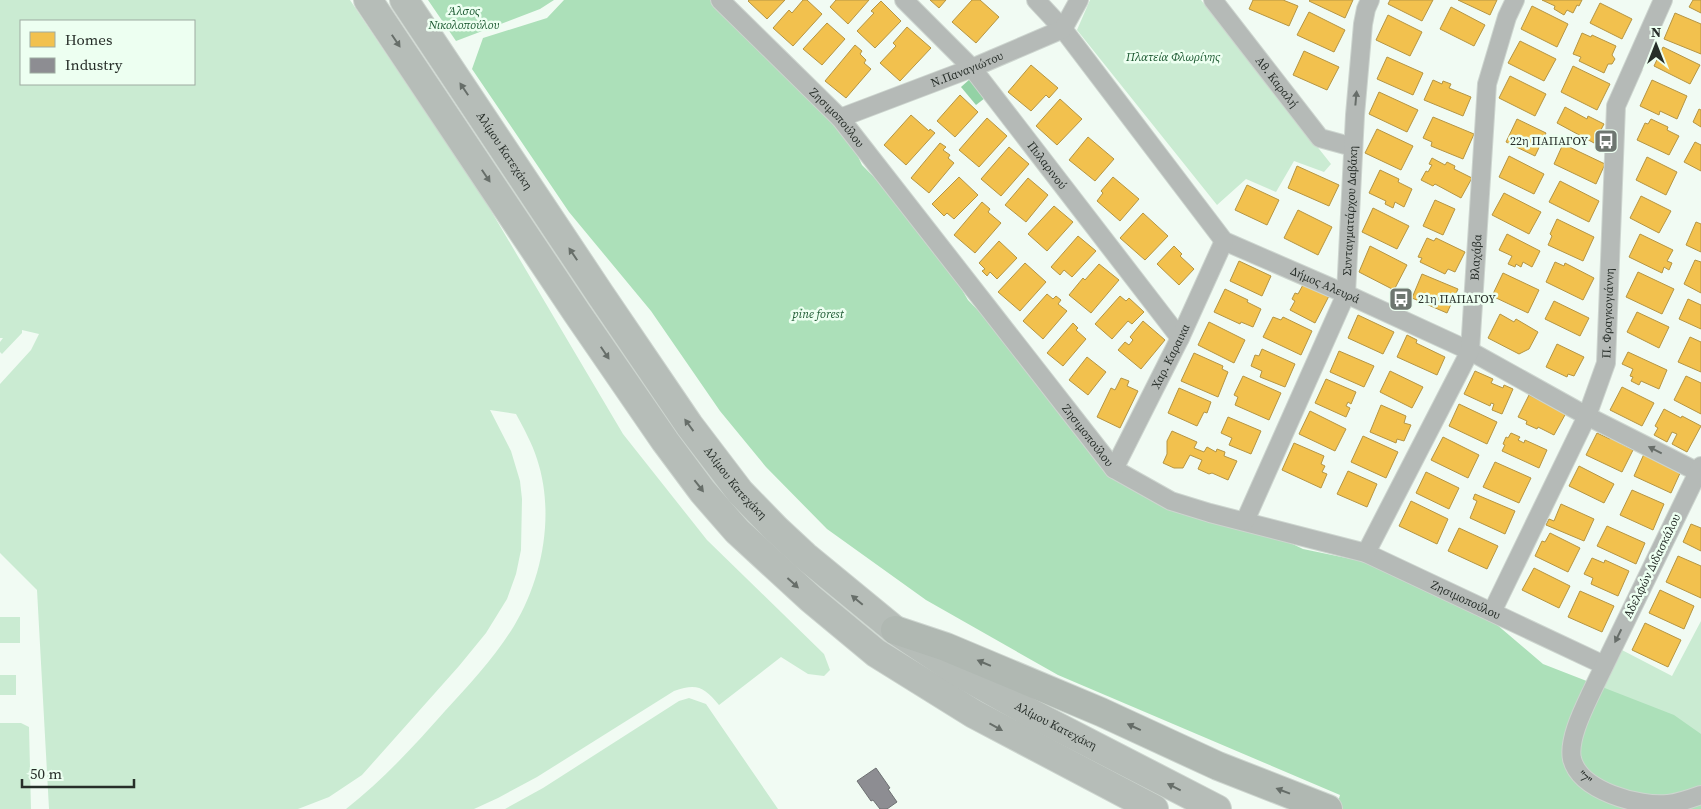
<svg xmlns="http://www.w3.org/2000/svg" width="1701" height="809" viewBox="0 0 1701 809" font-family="'Source Serif 4',serif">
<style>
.green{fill:#caebd2;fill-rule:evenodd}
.forest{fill:#ace0b9}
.water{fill:#93d2a5}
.homes{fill:#f2c14e;stroke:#b59543}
.industry{fill:#8d8d92;stroke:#6e7072}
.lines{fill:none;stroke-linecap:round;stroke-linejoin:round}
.street-casing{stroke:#cdd5cf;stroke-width:20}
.primary-casing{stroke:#cdd5cf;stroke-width:30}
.highway-casing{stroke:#cdd5cf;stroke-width:30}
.street{stroke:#b5bab7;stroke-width:18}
.primary{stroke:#b6bdb8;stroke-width:28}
.highway{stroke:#b0b8b2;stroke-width:28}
.oneway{fill:#676e69}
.oneway2{fill:#676d69}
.oneway3{fill:#656c67}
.labels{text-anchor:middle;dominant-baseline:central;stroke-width:5;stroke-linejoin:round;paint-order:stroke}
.park-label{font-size:12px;font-style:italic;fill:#1b5830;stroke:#edfff1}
.street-label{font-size:12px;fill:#272e29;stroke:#edfff1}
.poi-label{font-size:12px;fill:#272e29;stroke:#edfff1;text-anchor:end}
</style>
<rect width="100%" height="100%" fill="#f1fbf3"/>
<path class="green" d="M 0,0 L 350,0 L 484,199 L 623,434 L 707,540 L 824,654 L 830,670 L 824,676 L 808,674 L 781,657 L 719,705 C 704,687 697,683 674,691 L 537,777 L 498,798 L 474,809 L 346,809 C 383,780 414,746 445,711 C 470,684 495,657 514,626 C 543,578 555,513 537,459 C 532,443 524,429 516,414 L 490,410 L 511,451 L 520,481 L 522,499 L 521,550 L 516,574 L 507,599 L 486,633 L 459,666 L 362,775 L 329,797 L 298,809 L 49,809 L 37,590 L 0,553 L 0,384 L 31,350 L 39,334 L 22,330 L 22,333 L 2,354 L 0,352 L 0,342 L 3,338 L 0,338 ZM 194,21 L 194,84 L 21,84 L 21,21 Z
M 1090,0 L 1201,0 L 1331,164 L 1324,172 L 1294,161 L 1276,192 L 1246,179 L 1217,205 L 1077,30 Z
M 0,617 L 20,617 L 20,643 L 0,643 Z
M 1701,621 L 1701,742 L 1587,739 L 1606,678 L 1620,649 L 1672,676 Z
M 0,675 L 16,675 L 16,695 L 0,695 Z
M 689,698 L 706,704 L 778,809 L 505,809 L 543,788 L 679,701 Z
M 0,723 L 21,723 L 29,727 L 31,809 L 0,809 Z"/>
<path class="forest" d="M 428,0 L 554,0 L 540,9 L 456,41 Z
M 564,0 L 719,0 L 841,120 L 862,165 L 928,232 L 968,300 L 1042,377 L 1097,448 L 1170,500 L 1244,521 L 1303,549 L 1361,561 L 1469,601 L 1543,664 L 1674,715 L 1701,734 L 1701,809 L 1336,809 L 1340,795 L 1058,675 L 926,600 L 827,529 L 766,467 L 720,411 L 651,311 L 569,212 L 472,69 L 483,38 L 547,18 Z"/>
<path class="water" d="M 970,79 L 985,98 L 976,105 L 961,87 Z"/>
<path class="homes" d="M 749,0 L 785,0 L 767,19 L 748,1 Z
M 803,0 L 807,0 L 822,14 L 793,46 L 773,28 L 789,10 L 792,13 Z
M 836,0 L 869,0 L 848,24 L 830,7 Z
M 930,0 L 946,0 L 939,8 Z
M 972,0 L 980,0 L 999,17 L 976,43 L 952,22 Z
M 1253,0 L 1283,0 L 1298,6 L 1289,26 L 1249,9 Z
M 1310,0 L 1353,0 L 1345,18 L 1309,1 Z
M 1390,0 L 1433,0 L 1422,21 L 1388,4 Z
M 1458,0 L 1497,0 L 1490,15 Z
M 1542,0 L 1582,0 L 1579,6 L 1577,5 L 1573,13 L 1567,10 L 1564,15 L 1554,9 L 1555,6 Z
M 1693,0 L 1701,0 L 1701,13 L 1689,7 Z
M 881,1 L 901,21 L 875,48 L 857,31 L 874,13 L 871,11 Z
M 1600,3 L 1632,19 L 1622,39 L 1590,23 Z
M 1532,6 L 1568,24 L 1557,47 L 1521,29 Z
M 1451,7 L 1485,25 L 1474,46 L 1440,29 Z
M 1309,12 L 1345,30 L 1334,52 L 1297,35 Z
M 1675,13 L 1701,24 L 1701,54 L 1664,39 Z
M 1388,15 L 1422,32 L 1410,56 L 1376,40 Z
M 827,23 L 845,39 L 822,65 L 803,49 Z
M 907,27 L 931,48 L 900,81 L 880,63 L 896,46 L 893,43 Z
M 1582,33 L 1591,37 L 1592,35 L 1616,46 L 1612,55 L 1615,59 L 1612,64 L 1608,64 L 1604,73 L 1579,61 L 1581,57 L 1573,54 Z
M 1520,41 L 1556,59 L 1544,81 L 1508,63 Z
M 855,45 L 862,51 L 860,54 L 866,60 L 864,63 L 871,69 L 846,98 L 825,81 Z
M 1663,47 L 1700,65 L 1690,84 L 1654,66 Z
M 1304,51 L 1339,67 L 1327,90 L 1293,75 Z
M 1387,57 L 1423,73 L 1413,95 L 1377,79 Z
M 1031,65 L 1058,88 L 1049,98 L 1046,95 L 1031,111 L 1008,92 Z
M 1573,66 L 1610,84 L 1597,110 L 1561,92 Z
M 1510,76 L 1546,94 L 1535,116 L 1499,98 Z
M 1433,80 L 1442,84 L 1443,81 L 1451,84 L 1449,88 L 1471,97 L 1463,116 L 1424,100 Z
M 1652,80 L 1687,96 L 1677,119 L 1660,111 L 1659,115 L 1640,106 Z
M 1379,92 L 1418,110 L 1407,132 L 1369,114 Z
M 960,95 L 978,112 L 955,137 L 937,121 Z
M 1060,99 L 1082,119 L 1057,145 L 1036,126 Z
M 1565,107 L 1587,119 L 1588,116 L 1604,124 L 1594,143 L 1557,123 Z
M 1699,109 L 1701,110 L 1701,127 L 1693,122 Z
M 911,115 L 929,131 L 930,129 L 935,133 L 906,165 L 884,145 Z
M 1433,117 L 1474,134 L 1463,159 L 1431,146 L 1432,142 L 1423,138 Z
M 987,118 L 1007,136 L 979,167 L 959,150 Z
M 1517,119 L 1546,133 L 1535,156 L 1506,142 Z
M 1651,119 L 1668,127 L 1667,130 L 1679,136 L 1669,155 L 1637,140 L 1645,123 L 1648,124 Z
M 1377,129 L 1413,146 L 1401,170 L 1365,153 Z
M 1088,137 L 1114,159 L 1095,181 L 1069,160 Z
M 1695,142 L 1701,145 L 1701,171 L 1684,162 Z
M 940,143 L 946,147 L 943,150 L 950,155 L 948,158 L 954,163 L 929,193 L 911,178 Z
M 1563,144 L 1605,164 L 1596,184 L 1554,164 Z
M 1009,147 L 1029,164 L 1001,196 L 981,179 Z
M 1509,156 L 1544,174 L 1534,194 L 1499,177 Z
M 1647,157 L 1677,172 L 1666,195 L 1636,180 Z
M 1432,158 L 1445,165 L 1447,162 L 1455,166 L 1454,169 L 1472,178 L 1461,198 L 1435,184 L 1433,186 L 1421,180 L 1426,171 L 1428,172 L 1432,165 L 1429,164 Z
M 1297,166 L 1339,185 L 1329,206 L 1288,188 Z
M 1380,170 L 1399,179 L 1398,182 L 1412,189 L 1404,207 L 1395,202 L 1393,208 L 1385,204 L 1386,201 L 1369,193 Z
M 959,177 L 978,195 L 954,219 L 947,213 L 944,216 L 932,204 Z
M 1113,177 L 1139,199 L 1120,221 L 1097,201 L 1103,193 L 1101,191 Z
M 1028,178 L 1048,195 L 1026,222 L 1005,205 Z
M 1560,181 L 1599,201 L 1589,222 L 1549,202 Z
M 1247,185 L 1279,200 L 1267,225 L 1235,210 Z
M 1504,193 L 1541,212 L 1529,234 L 1492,215 Z
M 1641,196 L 1671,211 L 1659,233 L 1630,218 Z
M 1435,200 L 1455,209 L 1443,235 L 1423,226 Z
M 982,202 L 990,209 L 988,212 L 1001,223 L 975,253 L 954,235 Z
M 1054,206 L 1073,222 L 1047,251 L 1028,234 Z
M 1373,208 L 1409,226 L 1397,249 L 1362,232 Z
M 1298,210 L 1332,227 L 1318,255 L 1284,238 Z
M 1143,213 L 1168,236 L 1145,260 L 1120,238 Z
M 1557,219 L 1594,237 L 1583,261 L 1548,245 L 1552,236 L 1550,234 Z
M 1696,222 L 1701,224 L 1701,252 L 1686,245 Z
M 1507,234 L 1540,251 L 1532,267 L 1523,262 L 1521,267 L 1516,264 L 1515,267 L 1508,264 L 1512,256 L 1499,250 Z
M 1640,234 L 1673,250 L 1667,261 L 1672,263 L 1669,270 L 1664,267 L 1662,273 L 1629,257 Z
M 1078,236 L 1096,251 L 1072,277 L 1064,270 L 1060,275 L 1051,267 Z
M 1427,238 L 1434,241 L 1436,238 L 1465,252 L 1455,272 L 1448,269 L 1445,274 L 1420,262 L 1422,258 L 1418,257 Z
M 999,241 L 1017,258 L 997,279 L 990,272 L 987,276 L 982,271 L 985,269 L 979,263 Z
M 1174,246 L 1182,254 L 1180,256 L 1194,269 L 1179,285 L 1157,264 Z
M 1370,246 L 1407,265 L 1394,290 L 1359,272 Z
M 1695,260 L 1701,262 L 1701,293 L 1684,284 Z
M 1239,261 L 1271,276 L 1262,296 L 1230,281 Z
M 1555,262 L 1564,266 L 1565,263 L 1594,278 L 1583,300 L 1546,282 Z
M 1025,263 L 1046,282 L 1020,311 L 998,292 Z
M 1099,264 L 1119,280 L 1091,313 L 1069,295 L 1083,278 L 1085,280 Z
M 1638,272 L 1674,289 L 1662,314 L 1626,297 Z
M 1503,273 L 1539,290 L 1528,313 L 1492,296 Z
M 1422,274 L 1458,289 L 1447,313 L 1412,298 Z
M 1304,283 L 1329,296 L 1315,323 L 1290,310 L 1295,301 L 1292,299 L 1295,293 L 1298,294 Z
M 1225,289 L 1248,300 L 1247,302 L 1261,309 L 1253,327 L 1241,322 L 1240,324 L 1214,312 Z
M 1047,294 L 1053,299 L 1056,296 L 1061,300 L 1058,304 L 1067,311 L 1043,339 L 1023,321 Z
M 1120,296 L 1126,301 L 1129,298 L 1144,312 L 1132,324 L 1128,321 L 1112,339 L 1095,324 Z
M 1688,299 L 1701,305 L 1701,329 L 1679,319 Z
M 1554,301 L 1589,318 L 1580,336 L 1545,319 Z
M 1637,312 L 1669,327 L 1659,348 L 1627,332 Z
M 1500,314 L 1514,322 L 1516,319 L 1538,332 L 1529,349 L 1519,354 L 1488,338 Z
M 1358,315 L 1394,332 L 1383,354 L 1348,338 Z
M 1273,317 L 1281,320 L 1283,317 L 1312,331 L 1301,355 L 1263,337 Z
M 1143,321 L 1165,340 L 1141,369 L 1118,350 L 1125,342 L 1129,345 L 1133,340 L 1130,337 Z
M 1209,322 L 1245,340 L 1234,363 L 1198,345 Z
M 1073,323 L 1078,328 L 1076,330 L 1086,339 L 1063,366 L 1047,353 Z
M 1407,335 L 1417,340 L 1416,343 L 1445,357 L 1437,375 L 1397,357 Z
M 1690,337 L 1701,342 L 1701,372 L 1678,362 Z
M 1557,344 L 1584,357 L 1574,376 L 1568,374 L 1567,377 L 1546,367 Z
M 1262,349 L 1295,364 L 1285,387 L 1260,377 L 1262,371 L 1251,366 L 1255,355 L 1259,356 Z
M 1339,351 L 1374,366 L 1364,387 L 1330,372 Z
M 1628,352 L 1667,370 L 1659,389 L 1641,381 L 1639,385 L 1631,381 L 1633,377 L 1630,376 L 1633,369 L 1622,364 Z
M 1194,353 L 1223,366 L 1222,369 L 1228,372 L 1218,397 L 1181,381 Z
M 1087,357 L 1106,372 L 1088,395 L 1069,380 Z
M 1390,371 L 1423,387 L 1412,408 L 1380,392 Z
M 1475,371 L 1493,379 L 1491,383 L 1503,388 L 1504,385 L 1513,389 L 1502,414 L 1492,410 L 1494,404 L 1491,403 L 1490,406 L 1464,394 Z
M 1243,376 L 1281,393 L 1269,420 L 1235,405 L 1238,397 L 1234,395 Z
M 1686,376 L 1701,383 L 1701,414 L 1674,400 Z
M 1121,378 L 1129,381 L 1127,386 L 1138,391 L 1120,428 L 1097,417 L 1111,388 L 1115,390 Z
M 1326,379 L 1356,392 L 1351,404 L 1348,402 L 1346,406 L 1350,408 L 1346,417 L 1315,403 Z
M 1622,387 L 1654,403 L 1642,426 L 1610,410 Z
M 1179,388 L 1211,402 L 1207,413 L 1204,412 L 1197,426 L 1168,413 Z
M 1529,395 L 1566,413 L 1554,435 L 1538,427 L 1537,429 L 1526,424 L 1527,421 L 1518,417 Z
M 1459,404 L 1497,422 L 1487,444 L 1449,426 Z
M 1381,405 L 1406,416 L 1404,423 L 1411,425 L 1404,441 L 1397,439 L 1396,443 L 1370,432 Z
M 1664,409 L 1681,418 L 1682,416 L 1701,426 L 1687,452 L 1672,444 L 1677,434 L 1672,432 L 1667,442 L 1654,435 L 1658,428 L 1655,426 Z
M 1310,411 L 1346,429 L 1335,451 L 1299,434 Z
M 1228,417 L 1261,431 L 1251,454 L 1229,445 L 1232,438 L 1221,433 Z
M 1172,431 L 1197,442 L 1194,448 L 1204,452 L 1207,447 L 1216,452 L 1217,449 L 1225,452 L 1224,456 L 1237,461 L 1228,480 L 1212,473 L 1209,474 L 1198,469 L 1202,460 L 1190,455 L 1183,468 L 1174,468 L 1163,463 L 1167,454 L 1167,441 Z
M 1511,433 L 1520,437 L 1518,440 L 1524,443 L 1525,440 L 1547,450 L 1539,468 L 1502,451 L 1505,445 L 1503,444 L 1506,437 L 1508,438 Z
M 1597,433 L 1610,439 L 1612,435 L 1622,440 L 1620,443 L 1633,450 L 1622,472 L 1586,455 Z
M 1363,436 L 1398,452 L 1386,478 L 1351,462 Z
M 1443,437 L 1479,455 L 1468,478 L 1431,460 Z
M 1294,443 L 1324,456 L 1321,464 L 1325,466 L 1322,472 L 1327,474 L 1321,488 L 1282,470 Z
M 1644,454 L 1681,471 L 1671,493 L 1634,476 Z
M 1495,462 L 1531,478 L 1519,503 L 1483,487 Z
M 1579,466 L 1614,484 L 1604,503 L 1569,486 Z
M 1348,471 L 1377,484 L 1367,507 L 1337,494 Z
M 1426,472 L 1459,488 L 1449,509 L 1416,493 Z
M 1632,490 L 1664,504 L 1653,530 L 1620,515 Z
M 1475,494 L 1515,511 L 1505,534 L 1470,518 L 1477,501 L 1473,499 Z
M 1411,501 L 1448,519 L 1437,544 L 1399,526 Z
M 1561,504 L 1594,519 L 1584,541 L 1546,525 L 1549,519 L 1554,521 Z
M 1691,524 L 1701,528 L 1701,551 L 1683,542 Z
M 1607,526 L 1645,543 L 1636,564 L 1597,546 Z
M 1459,528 L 1498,546 L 1487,569 L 1448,551 Z
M 1550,533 L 1580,548 L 1568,572 L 1535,556 L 1542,541 L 1545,542 Z
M 1678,556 L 1701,566 L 1701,598 L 1666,582 Z
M 1592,558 L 1604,563 L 1605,560 L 1629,571 L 1618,596 L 1591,584 L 1593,578 L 1584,574 Z
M 1534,568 L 1570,586 L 1559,608 L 1522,590 Z
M 1660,590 L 1694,606 L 1684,629 L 1649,613 Z
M 1580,591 L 1614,606 L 1602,632 L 1568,617 Z
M 1645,623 L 1681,640 L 1668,667 L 1632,650 Z"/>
<path class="industry" d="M 876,768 L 890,788 L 888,789 L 897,802 L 887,809 L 880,809 L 873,800 L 871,801 L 857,781 Z"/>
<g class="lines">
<g class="street-casing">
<g id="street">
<path id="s1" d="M 720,0 L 840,118 L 1114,469 L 1171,501 L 1210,513 L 1366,553 L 1604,665"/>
<path id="s2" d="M 904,0 L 972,68 L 1180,338"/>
<path id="s3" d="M 1036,0 L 1063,29 L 1224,241 L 1346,294 L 1470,351 L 1587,416 L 1698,472"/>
<path id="s4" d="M 1213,0 L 1320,138 L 1353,147"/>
<path id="s5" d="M 840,118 L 972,68 L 1063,29 L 1079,0"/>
<path id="s6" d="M 1701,466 L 1591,693 C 1583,710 1568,740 1572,759 C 1580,791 1639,807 1668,804 C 1679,803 1690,799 1701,795"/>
<path id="s7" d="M 1114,469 L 1180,338 L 1224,241"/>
<path id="s8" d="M 1245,521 L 1346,294 L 1355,115 L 1363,24 L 1366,9 L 1370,0"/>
<path id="s9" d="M 1366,553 L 1470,351 L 1487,84 L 1507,17 L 1515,0"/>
<path id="s10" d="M 1492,612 L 1587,416 L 1606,363 L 1616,106 L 1663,0"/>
</g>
</g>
<g class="primary-casing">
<g id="primary">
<path d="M 368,0 L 577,313 L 665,441 L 703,492 L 737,531 L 811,599 L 876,653 L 974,714 L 1154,809"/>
<path id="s11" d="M 404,0 L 600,294 L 689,425 L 740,492 L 776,529 L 805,556 L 895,630 L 958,672 L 1025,710 L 1217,809"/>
</g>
</g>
<g class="highway-casing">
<path id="highway" d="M 895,630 L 946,647 L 1101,712 L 1218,766 L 1328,809"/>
</g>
<use href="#street" class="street"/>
<use href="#primary" class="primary"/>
<use href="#highway" class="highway"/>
</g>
<defs><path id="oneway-solid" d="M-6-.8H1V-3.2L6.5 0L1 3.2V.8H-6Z" transform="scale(1.25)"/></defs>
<g class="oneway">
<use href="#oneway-solid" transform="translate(396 41) rotate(56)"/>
<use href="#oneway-solid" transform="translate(464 89) rotate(-124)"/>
<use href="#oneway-solid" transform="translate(486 176) rotate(56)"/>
<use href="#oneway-solid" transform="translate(573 254) rotate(-124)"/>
<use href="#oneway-solid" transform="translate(605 353) rotate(56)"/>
<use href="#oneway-solid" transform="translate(689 425) rotate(-126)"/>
<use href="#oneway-solid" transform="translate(699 486) rotate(52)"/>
<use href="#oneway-solid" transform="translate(793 583) rotate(42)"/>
<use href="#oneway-solid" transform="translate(857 600) rotate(-140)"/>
<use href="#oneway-solid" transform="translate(996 727) rotate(29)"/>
<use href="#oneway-solid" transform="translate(1174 787) rotate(-153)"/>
</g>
<g class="oneway2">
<use href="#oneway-solid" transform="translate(1356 98) rotate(-85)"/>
<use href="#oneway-solid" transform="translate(1655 450) rotate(-153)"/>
<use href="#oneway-solid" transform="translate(1618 636) rotate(116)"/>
</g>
<g class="oneway3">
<use href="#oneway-solid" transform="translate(984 663) rotate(-157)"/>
<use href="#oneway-solid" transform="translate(1134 727) rotate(-155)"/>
<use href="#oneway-solid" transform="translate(1283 791) rotate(-159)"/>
</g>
<defs>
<g id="bus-square" transform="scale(1.25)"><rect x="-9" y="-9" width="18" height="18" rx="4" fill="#6e7670" stroke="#edfff1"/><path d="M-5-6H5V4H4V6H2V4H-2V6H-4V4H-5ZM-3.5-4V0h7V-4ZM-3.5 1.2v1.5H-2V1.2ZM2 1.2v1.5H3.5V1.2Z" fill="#fff"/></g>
</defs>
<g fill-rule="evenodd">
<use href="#bus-square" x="1606" y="141"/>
<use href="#bus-square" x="1401" y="299"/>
</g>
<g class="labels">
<g class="park-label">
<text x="464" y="11">Άλσος<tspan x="464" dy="14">Νικολοπούλου</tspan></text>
<text x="1173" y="57">Πλατεία Φλωρίνης</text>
<text x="818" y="314">pine forest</text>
</g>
<g class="street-label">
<text stroke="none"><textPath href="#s5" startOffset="136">Ν.Παναγιώτου</textPath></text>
<text stroke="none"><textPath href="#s4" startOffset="104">Αθ. Καραλή</textPath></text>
<text stroke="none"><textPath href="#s1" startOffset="166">Ζησιμοπούλου</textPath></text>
<text stroke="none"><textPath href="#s11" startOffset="181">Αλίμου Κατεχάκη</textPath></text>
<text stroke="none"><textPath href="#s2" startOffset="219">Πυλαρινού</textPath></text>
<text stroke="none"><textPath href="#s8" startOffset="332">Συνταγματάρχου Δαβάκη</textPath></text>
<text stroke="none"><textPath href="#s9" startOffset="321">Βλαχάβα</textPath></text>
<text stroke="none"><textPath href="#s3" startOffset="416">Δήμος Αλευρά</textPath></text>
<text stroke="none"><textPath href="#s10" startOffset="324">Π. Φραγκογιάννη</textPath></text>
<text stroke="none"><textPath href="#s7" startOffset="126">Χαρ. Καραικα</textPath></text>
<text stroke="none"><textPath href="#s1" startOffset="571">Ζησιμοπούλου</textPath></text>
<text stroke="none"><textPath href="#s11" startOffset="586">Αλίμου Κατεχάκη</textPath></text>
<text transform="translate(1652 566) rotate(-64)">Αδελφών Διδασκάλου</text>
<text stroke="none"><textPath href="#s1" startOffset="991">Ζησιμοπούλου</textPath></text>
<text stroke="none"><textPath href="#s11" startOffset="991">Αλίμου Κατεχάκη</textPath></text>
<text stroke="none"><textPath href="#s6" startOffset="345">"7"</textPath></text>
</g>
<g class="poi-label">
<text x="1588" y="141">22η ΠΑΠΑΓΟΥ</text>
<text x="1418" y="299" text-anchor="start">21η ΠΑΠΑΓΟΥ</text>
</g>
</g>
<rect x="20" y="20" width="175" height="65" fill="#edfff1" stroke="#9eaba1"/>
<rect x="30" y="32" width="25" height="15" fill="#f2c14e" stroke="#9eaba1"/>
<text x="65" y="45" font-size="15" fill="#272e29">Homes</text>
<rect x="30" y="58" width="25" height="15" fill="#8d8d92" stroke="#9eaba1"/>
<text x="65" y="70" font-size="15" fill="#272e29">Industry</text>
<g transform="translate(1656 45)" stroke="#edfff1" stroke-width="4" paint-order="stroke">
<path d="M0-4L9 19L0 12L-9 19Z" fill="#272e29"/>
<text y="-8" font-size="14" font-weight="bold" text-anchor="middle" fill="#272e29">N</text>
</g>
<path d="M22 779v8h112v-8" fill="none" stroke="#272e29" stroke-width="2.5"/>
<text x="30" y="779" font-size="15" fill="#272e29" stroke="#edfff1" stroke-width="4" paint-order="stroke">50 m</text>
</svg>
